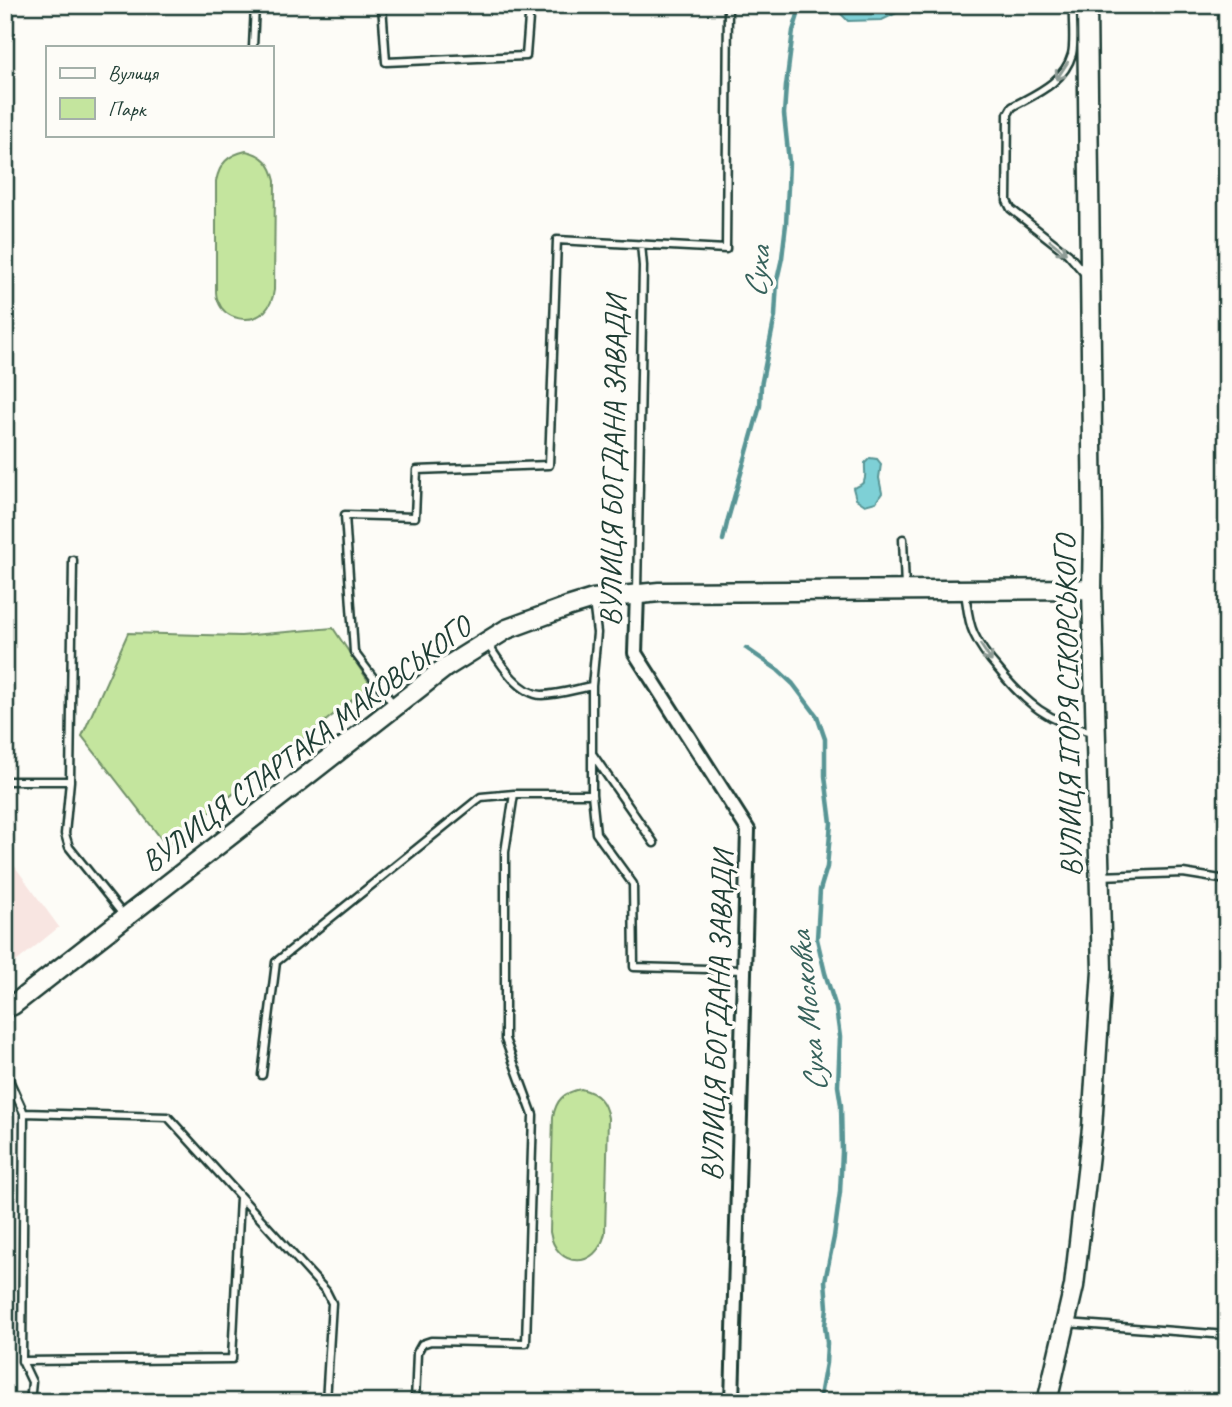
<svg xmlns="http://www.w3.org/2000/svg" width="1232" height="1407" viewBox="0 0 1232 1407" font-family="Caveat,sans-serif">
<style>
.built{fill:#f8e5e1}
.green{fill:#c4e59e;stroke:#729169;stroke-width:2}
.water{fill:#7ed0d6;stroke:#589595;stroke-width:2}
.lines{fill:none;stroke-linecap:round;stroke-linejoin:round}
.stream{stroke:#589595;stroke-width:4.5}
.lane-casing{stroke:#1f3d34;stroke-width:11}
.street-casing{stroke:#1f3d34;stroke-width:18}
.secondary-casing{stroke:#1f3d34;stroke-width:23}
.lane{stroke:#fdfcf7;stroke-width:6}
.street{stroke:#fdfcf7;stroke-width:12}
.secondary{stroke:#fdfcf7;stroke-width:18}
.oneway{stroke:#8e9c96}
.labels{text-anchor:middle;dominant-baseline:central;stroke-width:7;stroke-linejoin:round;paint-order:stroke}
.street-label{font-size:30px;fill:#1f3d34;stroke:#fdfcf7}
.water-label{font-size:32px;font-style:italic;fill:#37625c;stroke:#fdfcf7}
</style>
<rect width="100%" height="100%" fill="#fdfcf7"/>
<filter id="ink" filterUnits="userSpaceOnUse"><feTurbulence type="fractalNoise" baseFrequency=".0143" numOctaves="2"/><feDisplacementMap in="SourceGraphic" scale="14" xChannelSelector="R" yChannelSelector="G"/><feConvolveMatrix kernelMatrix="1 2 1 2 8 2 1 2 1" color-interpolation-filters="sRGB"/></filter>
<g filter="url(#ink)">
<path class="built" d="M 5,853 L 59,927 L 5,971 Z"/>
<path class="green" d="M 246,151 C 263,155 271,163 275,181 L 274,290 C 273,298 271,305 265,311 C 251,325 225,320 218,301 C 216,297 216,293 216,290 L 216,181 C 220,163 228,155 246,151 Z
M 333,628 L 371,685 L 167,846 L 82,736 L 128,633 L 241,636 Z
M 581,1089 C 598,1093 605,1101 608,1118 L 605,1233 C 597,1270 556,1269 550,1232 L 553,1117 C 556,1100 564,1092 581,1089 Z"/>
<path class="water" d="M 832,5 L 909,5 L 907,8 L 882,20 L 848,21 Z
M 870,458 L 877,459 L 881,464 L 879,478 L 882,493 L 876,502 L 865,505 L 856,499 L 853,488 C 870,483 864,476 865,463 Z"/>
<g class="lines">
<path class="stream" d="M 723,540 L 728,519 L 760,406 L 761,386 L 775,316 L 777,280 L 782,258 L 786,224 L 788,187 L 789,162 L 784,114 L 786,86 L 793,31 L 801,5
M 746,648 L 778,670 L 793,684 L 817,716 L 825,739 L 825,776 L 831,823 L 827,867 L 820,890 L 817,939 L 825,973 L 836,1008 L 840,1037 L 838,1086 L 841,1105 L 842,1152 L 840,1192 L 834,1237 L 825,1281 L 827,1307 L 825,1326 L 827,1343 L 826,1363 L 819,1402"/>
<g class="lane-casing">
<path id="lane" d="M 382,5 L 386,62 L 526,56 L 530,5
M 1073,5 C 1072,19 1075,42 1072,54 C 1064,83 1035,94 1012,107 L 1008,114 L 1007,201 L 1011,209 L 1068,254 L 1085,274
M 253,47 L 255,5
M 903,539 L 905,588
M 637,592 L 643,266 L 641,244
M 965,592 C 967,605 968,622 974,634 C 980,647 990,660 999,670 C 1026,704 1049,722 1092,732
M 593,601 L 597,633 L 592,686 L 592,794 L 596,833 L 633,884 L 634,967 L 744,970
M 487,643 C 499,661 518,694 542,695 C 558,695 576,689 592,686
M 394,705 L 354,652 L 345,515 L 415,517 L 417,470 L 549,465 L 557,240 L 726,249 L 728,5
M 593,755 L 654,843
M 5,781 L 70,781 L 65,834 L 69,847 L 124,916
M 70,781 L 73,560
M 1100,876 L 1183,873 L 1227,880
M 5,1071 L 24,1113 L 168,1117 L 326,1291 L 332,1303 L 326,1402
M 262,1075 L 276,962 L 477,800 L 481,797 L 514,794
M 24,1113 L 22,1361 L 232,1359 L 240,1197
M 1067,1323 L 1227,1335
M 22,1361 L 32,1382 L 30,1402
M 415,1402 L 417,1353 L 422,1344 L 431,1341 L 526,1343 L 533,1115 L 505,1039 L 505,852 L 514,794 L 592,794"/>
</g>
<g class="street-casing">
<path id="street" d="M 637,594 L 635,653 L 748,830 L 732,1402"/>
</g>
<g class="secondary-casing">
<path id="secondary" d="M 5,1008 L 13,1005 L 446,667 L 507,629 L 567,607 L 593,599 L 659,592 L 1092,589
M 1047,1402 L 1074,1286 L 1092,1128 L 1102,971 L 1092,589 L 1093,530 L 1087,5"/>
</g>
<use href="#lane" class="lane"/>
<use href="#street" class="street"/>
<use href="#secondary" class="secondary"/>
</g>
<defs><path id="oneway-shaft" d="M-6 0H5M1.5-3L5.5 0L1.5 3" fill="none" stroke-width="1.6" stroke-linecap="round" stroke-linejoin="round" transform="scale(1.75)"/></defs>
<g class="oneway">
<use href="#oneway-shaft" transform="translate(1062 71) rotate(123)"/>
<use href="#oneway-shaft" transform="translate(1058 247) rotate(39)"/>
<use href="#oneway-shaft" transform="translate(986 653) rotate(57)"/>
</g>
</g>
<g class="labels">
<g class="street-label">
<text transform="translate(613 461) rotate(-89)">ВУЛИЦЯ БОГДАНА ЗАВАДИ</text>
<text transform="translate(1068 706) rotate(-91)">ВУЛИЦЯ ІГОРЯ СІКОРСЬКОГО</text>
<text transform="translate(306 744) rotate(-37)">ВУЛИЦЯ СПАРТАКА МАКОВСЬКОГО</text>
<text transform="translate(717 1016) rotate(-88)">ВУЛИЦЯ БОГДАНА ЗАВАДИ</text>
</g>
<g class="water-label">
<text transform="translate(757 272) rotate(-84)">Суха</text>
<text transform="translate(808 1012) rotate(-96)">Суха Московка</text>
</g>
</g>
<rect width="1232" height="1407" fill="none" stroke="#fdfcf7" stroke-width="28"/>
<rect x="14" y="14" width="1204" height="1379" fill="none" stroke="#1f3d34" stroke-width="2.5" filter="url(#ink)"/>
<rect x="46" y="46" width="228" height="91" fill="#fdfcf7" stroke="#a4b0a9" stroke-width="2"/>
<rect x="60" y="68" width="35" height="10" fill="#fdfcf7" stroke="#a4b0a9" stroke-width="2"/>
<text x="108" y="80" font-size="21" fill="#1f3d34">Вулиця</text>
<rect x="60" y="98" width="35" height="21" fill="#c4e59e" stroke="#a4b0a9" stroke-width="2"/>
<text x="108" y="116" font-size="21" fill="#1f3d34">Парк</text>
</svg>
